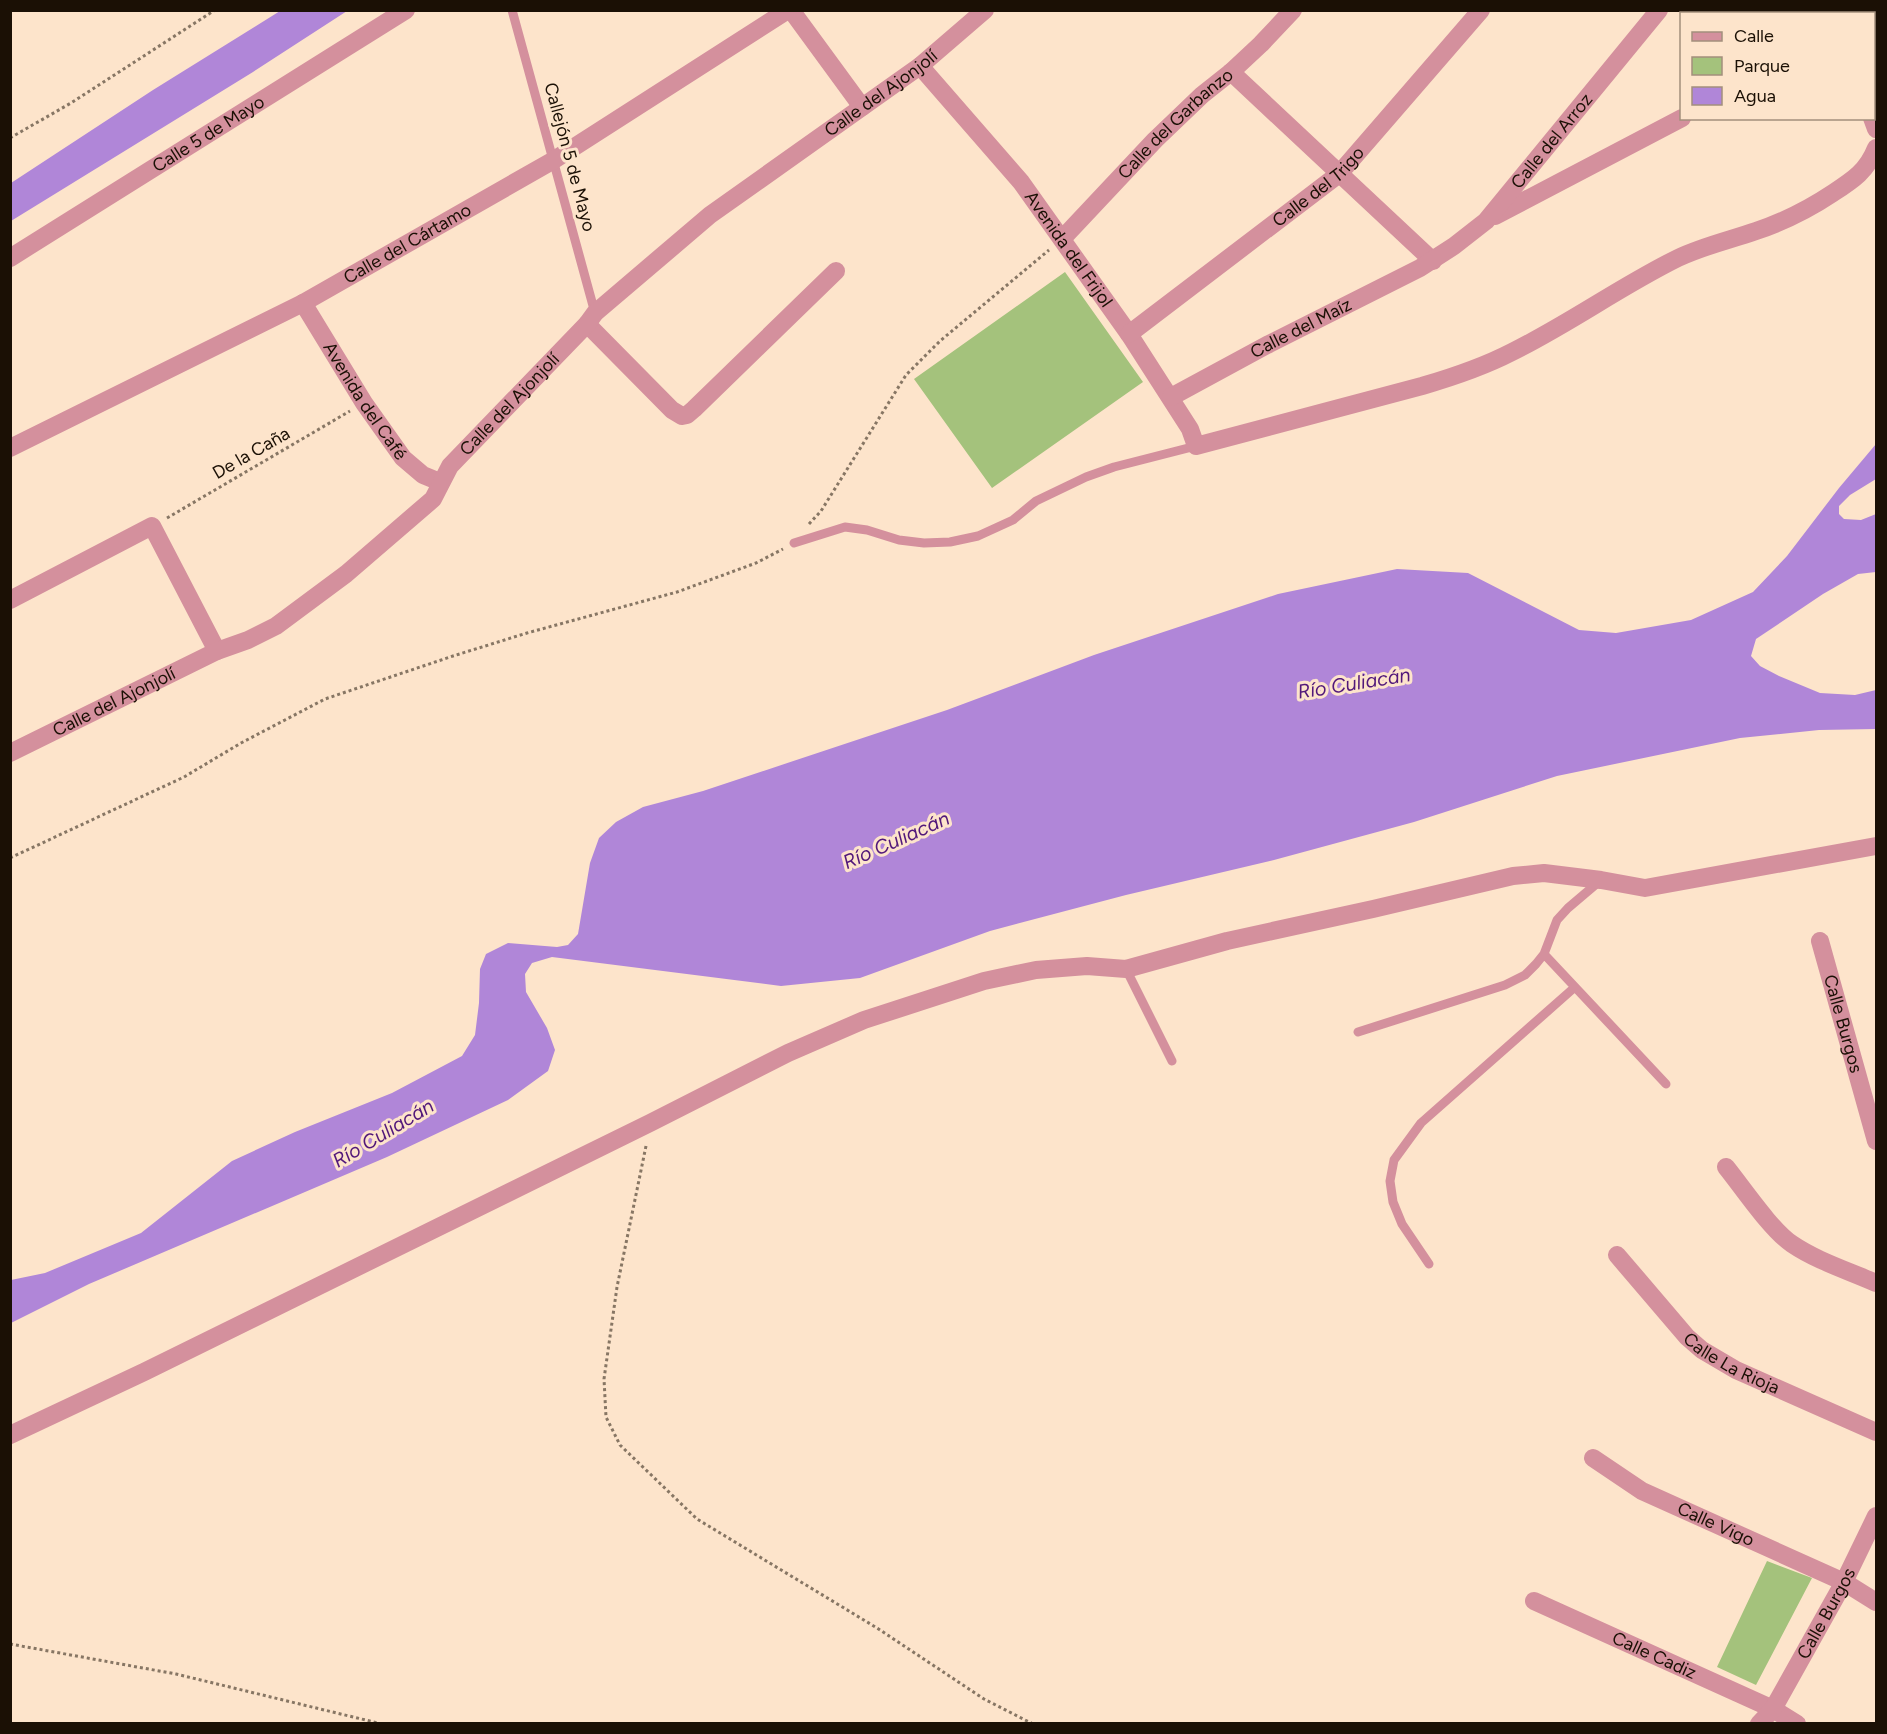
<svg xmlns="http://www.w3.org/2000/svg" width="1887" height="1734" viewBox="0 0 1887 1734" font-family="Figtree,sans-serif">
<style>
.green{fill:#a4c27c}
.water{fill:#b086d8}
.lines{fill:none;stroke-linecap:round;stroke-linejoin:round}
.path{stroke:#877664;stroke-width:3;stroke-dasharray:3 3;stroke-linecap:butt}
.lane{stroke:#d4909d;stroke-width:9}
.street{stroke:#d4909d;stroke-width:18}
.labels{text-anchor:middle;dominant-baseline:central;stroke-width:6;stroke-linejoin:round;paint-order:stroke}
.street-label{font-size:18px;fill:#1b1005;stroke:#fde4cb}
.water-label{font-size:20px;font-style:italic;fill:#52187a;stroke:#fde4cb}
</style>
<rect width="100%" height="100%" fill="#fde4cb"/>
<path class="green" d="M 1065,272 L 1143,382 L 992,488 L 914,379 Z
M 1767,1561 L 1812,1578 L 1756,1685 L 1717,1667 Z"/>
<path class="water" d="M 280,11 L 347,11 L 253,72 L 11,221 L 11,183 L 153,90 Z
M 1876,444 L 1876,479 L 1850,495 L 1839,506 L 1839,514 L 1844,519 L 1861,520 L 1876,514 L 1876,572 L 1858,574 L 1823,594 L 1756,639 L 1751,656 L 1760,666 L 1779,676 L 1820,693 L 1855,695 L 1876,690 L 1876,729 L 1819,730 L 1740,738 L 1557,776 L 1414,822 L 1274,860 L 1126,895 L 990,931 L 860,978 L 781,986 L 552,957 L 532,963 L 525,974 L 526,992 L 547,1028 L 555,1050 L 548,1071 L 508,1100 L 387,1157 L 89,1284 L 11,1323 L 11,1280 L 45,1273 L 141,1233 L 232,1161 L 295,1132 L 392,1093 L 462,1056 L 475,1035 L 479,1003 L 480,969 L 486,954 L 508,943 L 557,947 L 568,945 L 578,934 L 590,863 L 599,838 L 616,822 L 643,807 L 703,791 L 947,710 L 1094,655 L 1278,594 L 1397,569 L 1468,573 L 1579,630 L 1616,633 L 1691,620 L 1753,592 L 1787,556 L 1839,488 Z"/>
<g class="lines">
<path class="path" d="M 10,138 L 71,103 L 215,10
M 167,518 L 350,411
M 809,524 L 821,511 L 906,375 L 940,341 L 1049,250
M 10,858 L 184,777 L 241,743 L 325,699 L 453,656 L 527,633 L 677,592 L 756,563 L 783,549
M 646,1146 L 617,1287 L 604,1379 L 606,1417 L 620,1445 L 697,1519 L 877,1628 L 984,1699 L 1033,1724
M 10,1644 L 176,1674 L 382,1724"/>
<path class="lane" d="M 512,10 L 595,313
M 794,543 L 845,527 L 867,530 L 899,540 L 924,543 L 950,542 L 978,536 L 1013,520 L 1036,501 L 1086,477 L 1114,467 L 1196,446
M 1544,954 L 1666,1084
M 1126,969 L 1172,1061
M 1358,1032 L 1505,985 L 1525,975 L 1536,964 L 1544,954 L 1557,920 L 1568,908 L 1601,880
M 1429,1264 L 1402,1224 L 1393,1202 L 1390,1181 L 1394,1160 L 1421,1123 L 1575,987"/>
<g class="street">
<path d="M 791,10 L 862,107"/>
<path d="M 1846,14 L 1847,10"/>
<path id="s1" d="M 920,66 L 1021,182 L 1129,334 L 1190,429 L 1196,446 L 1422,386 C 1453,377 1483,367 1512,352 C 1569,324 1621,286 1678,258 C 1703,246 1730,240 1756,231 C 1783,222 1809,209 1833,193 C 1853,180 1867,171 1876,148"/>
<path d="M 1231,72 L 1433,261"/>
<path d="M 1872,118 L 1876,129"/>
<path d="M 1495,216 L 1682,118"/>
<path id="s2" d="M 1062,239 L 1155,140 L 1202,95 L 1231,72 L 1261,44 L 1293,10"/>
<path id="s3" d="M 10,258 L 406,10"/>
<path id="s4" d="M 303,303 L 364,403 L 403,458 L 423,475 L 440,482"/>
<path d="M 587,324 L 672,410 L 682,416 L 687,415 L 694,409 L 836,271"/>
<path id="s5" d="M 1129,334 L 1339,174 L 1481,10"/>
<path id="s6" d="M 1171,397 L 1269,344 L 1420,268 L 1454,246 L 1486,221 L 1659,10"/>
<path id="s7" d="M 10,448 L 303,303 L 554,160 L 788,10"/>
<path d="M 10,600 L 152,526 L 217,651"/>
<path id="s8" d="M 10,753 L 217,651 L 248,640 L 276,626 L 346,574 L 433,499 L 450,466 L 587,324 L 595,313 L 710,215 L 920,66 L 985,10"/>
<path id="s9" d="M 1820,941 L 1876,1141"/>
<path d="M 1726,1167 C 1743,1188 1771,1230 1792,1244 C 1817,1261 1849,1271 1876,1283"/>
<path id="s10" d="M 1617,1255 L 1687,1337 L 1702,1350 L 1736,1370 L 1876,1432"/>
<path d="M 10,1435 L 144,1372 L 650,1123 L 788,1053 L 864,1020 L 984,981 L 1036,970 L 1087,966 L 1126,969 L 1227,941 L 1373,909 L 1513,876 L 1544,873 L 1601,880 L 1645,888 L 1876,846"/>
<path id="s11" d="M 1593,1458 L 1642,1491 L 1844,1582 L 1876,1602"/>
<path id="s12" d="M 1534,1601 L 1773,1709 L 1797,1724"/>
<path id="s13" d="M 1759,1724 L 1773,1709 L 1844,1582 L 1876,1516"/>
</g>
</g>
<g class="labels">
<g class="street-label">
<text stroke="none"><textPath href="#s8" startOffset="1106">Calle del Ajonjolí</textPath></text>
<text stroke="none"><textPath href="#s2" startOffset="162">Calle del Garbanzo</textPath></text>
<text stroke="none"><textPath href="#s3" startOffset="234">Calle 5 de Mayo</textPath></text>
<text stroke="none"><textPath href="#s6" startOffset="465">Calle del Arroz</textPath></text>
<text transform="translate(570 157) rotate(75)">Callejón 5 de Mayo</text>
<text stroke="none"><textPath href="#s5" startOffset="240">Calle del Trigo</textPath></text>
<text stroke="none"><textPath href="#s7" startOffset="447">Calle del Cártamo</textPath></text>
<text stroke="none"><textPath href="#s1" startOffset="236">Avenida del Frijol</textPath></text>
<text stroke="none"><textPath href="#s6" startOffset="147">Calle del Maíz</textPath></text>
<text stroke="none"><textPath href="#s4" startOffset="116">Avenida del Café</textPath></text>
<text stroke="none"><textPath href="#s8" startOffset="620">Calle del Ajonjolí</textPath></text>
<text transform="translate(251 453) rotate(-30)">De la Caña</text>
<text stroke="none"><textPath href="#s8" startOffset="116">Calle del Ajonjolí</textPath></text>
<text stroke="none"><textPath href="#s9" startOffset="86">Calle Burgos</textPath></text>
<text stroke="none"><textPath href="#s10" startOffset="160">Calle La Rioja</textPath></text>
<text stroke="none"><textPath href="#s11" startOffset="140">Calle Vigo</textPath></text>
<text stroke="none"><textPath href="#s13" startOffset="130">Calle Burgos</textPath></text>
<text stroke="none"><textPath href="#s12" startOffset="132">Calle Cadiz</textPath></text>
</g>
<g class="water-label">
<text transform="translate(1354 683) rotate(-9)">Río Culiacán</text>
<text transform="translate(896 840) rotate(-24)">Río Culiacán</text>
<text transform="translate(383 1133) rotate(-31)">Río Culiacán</text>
</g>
</g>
<rect width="1887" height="1734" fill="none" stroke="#1b1005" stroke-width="24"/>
<rect x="1680" y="12" width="195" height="108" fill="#fde4cb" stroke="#a38f7c" stroke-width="1.5"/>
<rect x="1692" y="32" width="30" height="9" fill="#d4909d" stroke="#a38f7c" stroke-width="1.5"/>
<text x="1734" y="42" font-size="18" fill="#1b1005">Calle</text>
<rect x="1692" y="57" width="30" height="18" fill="#a4c27c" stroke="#a38f7c" stroke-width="1.5"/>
<text x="1734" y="72" font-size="18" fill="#1b1005">Parque</text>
<rect x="1692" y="87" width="30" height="18" fill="#b086d8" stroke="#a38f7c" stroke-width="1.5"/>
<text x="1734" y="102" font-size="18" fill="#1b1005">Agua</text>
</svg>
